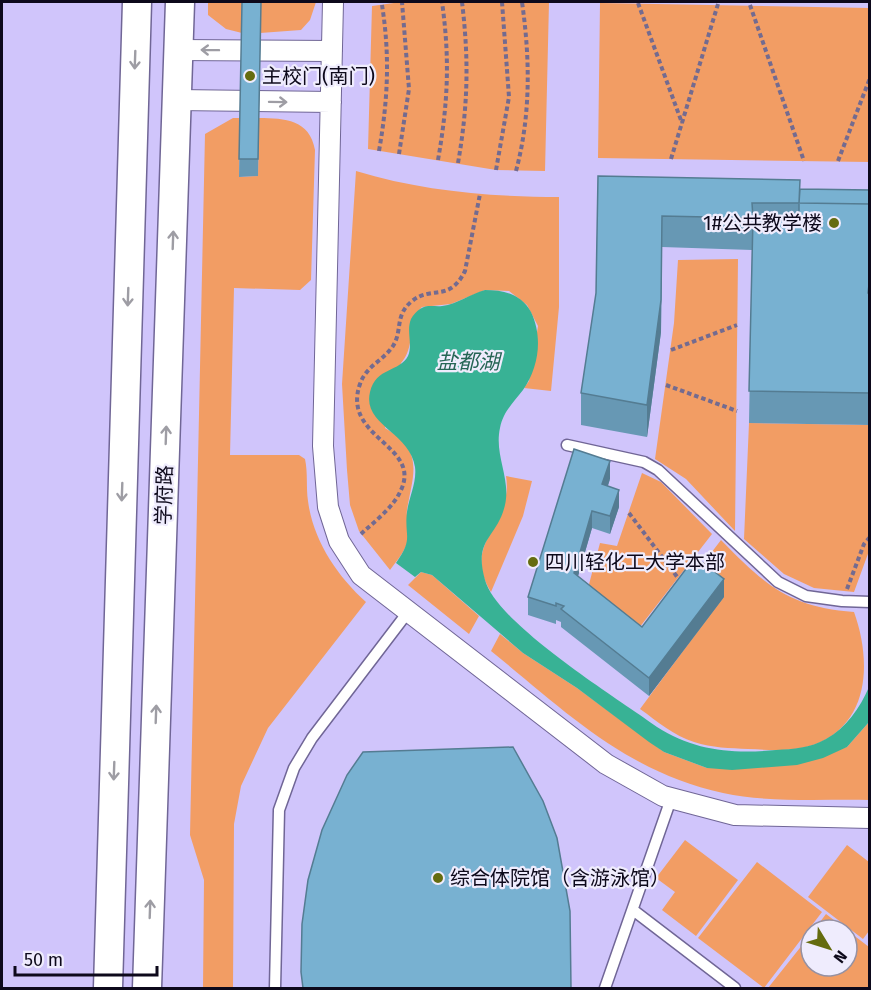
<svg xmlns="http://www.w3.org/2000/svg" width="871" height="990" viewBox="0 0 871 990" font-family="'Fira Sans','Noto Sans SC',sans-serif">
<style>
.green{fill:#f29d64}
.water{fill:#38b295}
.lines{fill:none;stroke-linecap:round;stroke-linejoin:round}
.lane-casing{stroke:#706696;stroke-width:13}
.street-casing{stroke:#706696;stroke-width:22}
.secondary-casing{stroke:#706696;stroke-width:31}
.path{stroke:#736b90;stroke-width:4;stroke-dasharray:4.5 3;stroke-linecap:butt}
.lane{stroke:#fff;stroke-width:10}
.street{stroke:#fff;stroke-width:20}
.secondary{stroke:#fff;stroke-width:28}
.wall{fill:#6798b4}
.shaded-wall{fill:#547c92}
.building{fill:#78b1d1;stroke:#547c92;stroke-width:1.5}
.oneway{stroke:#9e9da4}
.poi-dot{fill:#656c0f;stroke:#efecfd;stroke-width:2}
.labels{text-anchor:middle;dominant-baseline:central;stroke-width:4.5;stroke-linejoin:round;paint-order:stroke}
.poi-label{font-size:20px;fill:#0d091b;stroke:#efecfd;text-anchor:start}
.street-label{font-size:20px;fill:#0d091b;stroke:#efecfd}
.water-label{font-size:21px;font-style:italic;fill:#266555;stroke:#efecfd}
</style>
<rect width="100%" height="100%" fill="#d0c5fb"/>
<path class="green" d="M 208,2 L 242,2 L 242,33 L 226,29 L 208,15 Z
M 261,2 L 316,2 L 310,20 L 301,30 L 260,33 Z
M 401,2 L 549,2 L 545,171 L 496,170 L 368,149 L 372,6 Z
M 600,3 L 869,8 L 869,162 L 598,158 Z
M 233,118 L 240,118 L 239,177 L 258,176 L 259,118 C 285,118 310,120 315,150 L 311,280 L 300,290 L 234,288 L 230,455 L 299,455 L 305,459 C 308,473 306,487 308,501 C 313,540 337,576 366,602 L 268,728 L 241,786 L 234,824 L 233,988 L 203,988 L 204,880 L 190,835 L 205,134 Z
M 356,171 C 421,191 492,197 559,197 L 559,307 L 551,391 L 524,388 L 529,381 L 538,326 L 527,305 L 509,291 L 485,290 L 451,304 L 422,307 L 412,318 C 411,333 412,351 401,363 L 385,428 C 425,451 413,474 407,510 C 406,517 409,522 409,529 C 410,546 400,557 390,570 L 359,531 L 350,505 L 347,470 L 342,384 Z
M 738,259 L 735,531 L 686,479 L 655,459 L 674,323 L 678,260 Z
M 749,423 L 869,425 L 869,551 L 854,592 L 814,588 L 784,574 L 744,539 Z
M 642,473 L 661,482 L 712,534 L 639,628 L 588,588 L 600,543 L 617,546 Z
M 506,476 L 532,481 L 523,516 L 491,592 C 460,542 514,525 506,476 Z
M 721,540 C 765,585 789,607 854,612 C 871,659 871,722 816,744 C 795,752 771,750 748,749 C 730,748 712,748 694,742 C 674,736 657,721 640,709 L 723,597 L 695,574 Z
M 421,572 L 432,575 L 479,616 L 469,634 L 408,585 Z
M 500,634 L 523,653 L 577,688 L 664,752 L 707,768 L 847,747 L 869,722 L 869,800 C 822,799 770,803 723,793 C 626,772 565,711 491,651 Z
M 685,840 L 738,880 L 696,936 L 662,910 L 675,892 L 656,878 Z
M 847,845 L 869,862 L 869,931 L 863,939 L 808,897 Z
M 757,862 L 822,912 L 764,988 L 698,938 Z
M 826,914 L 869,947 L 869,988 L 768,988 L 811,934 L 811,966 L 847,966 L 847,930 L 814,930 Z"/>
<path class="water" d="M 485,290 C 504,290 521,294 531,312 C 543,337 539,367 523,390 C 513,403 503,412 500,428 C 494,455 511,478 505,505 C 497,539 473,538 485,580 C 497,624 617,698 657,727 C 694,751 733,754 776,750 C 793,749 810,748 826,739 C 846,728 860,708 869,687 L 869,722 L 847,747 L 823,758 L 797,765 L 732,770 L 707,768 L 664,752 L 649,742 L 577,688 L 523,653 L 432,575 L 421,572 L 415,577 L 396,563 C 414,538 404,537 407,512 C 409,497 417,482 415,467 C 410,432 362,425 370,392 C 376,367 400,372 408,356 C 413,344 406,331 411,319 C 413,315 417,311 420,309 C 427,304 435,307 442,306 C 458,304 470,294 485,290 Z"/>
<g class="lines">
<g class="lane-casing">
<path id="lane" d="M 567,445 L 644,462 L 658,470 L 778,582 L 806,596 L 842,601 L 870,602
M 633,910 L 735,988
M 275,988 L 279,810 L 294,768 L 312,738 L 408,612
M 605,988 L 671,799"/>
</g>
<g class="street-casing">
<path id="street" d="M 333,2 L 323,446 L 328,507 L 339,541 L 361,575 L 606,764 L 663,796 L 735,815 L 870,818
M 179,50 L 332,51
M 177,100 L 331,102"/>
</g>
<g class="secondary-casing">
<path id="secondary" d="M 108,988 L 137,2
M 147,988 L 180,2"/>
</g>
<path class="path" d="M 638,3 L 682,123
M 750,5 L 804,161
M 379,151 C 388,100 390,55 382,5
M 399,154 L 409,89 L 402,2
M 671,159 L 718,4
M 438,160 C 448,103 450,59 442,2
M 838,161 L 870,78
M 458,163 C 468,106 469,60 462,2
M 496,170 L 509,97 L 502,2
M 516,171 C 531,115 530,58 522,2
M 671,350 L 737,325
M 666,385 L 737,411
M 629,513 L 678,578
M 361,534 C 375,521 393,508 401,490 C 422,445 341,438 360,384 C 366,366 384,360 393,346 C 403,330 394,316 412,301 C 432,285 449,303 465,271 L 480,194
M 847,589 L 864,544 L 870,537"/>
<use href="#lane" class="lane"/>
<use href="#street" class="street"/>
<use href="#secondary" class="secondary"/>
</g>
<path class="wall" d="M 242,2 L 261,2 L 258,176 L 239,177 Z
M 598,176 L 800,189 L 870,190 L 870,425 L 749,423 L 752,250 L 662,247 L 661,332 L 647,437 L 581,425 L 581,393 L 596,293 Z
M 610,479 L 608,486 L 619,507 L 610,534 L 592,528 L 578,576 L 642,627 L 724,597 L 649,696 L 561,627 L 561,622 L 556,620 L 556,624 L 528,615 L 528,597 Z"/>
<path class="shaded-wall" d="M 662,216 L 661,332 L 647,437 L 647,405 Z
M 610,461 L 610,479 L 602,502 L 602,484 Z
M 619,490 L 619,507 L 610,534 L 610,516 Z
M 592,511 L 592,528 L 574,590 L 574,573 Z
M 724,579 L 724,597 L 649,696 L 649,678 Z"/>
<path class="building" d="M 242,2 L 261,2 L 258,159 L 239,159 Z
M 598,176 L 800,180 L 799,203 L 752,203 L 753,218 L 799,219 L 799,203 L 870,204 L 870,276 L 868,293 L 870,294 L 870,393 L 749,391 L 753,218 L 662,216 L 661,300 L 647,405 L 581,393 L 596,293 Z
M 800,189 L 870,190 L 870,204 L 799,203 Z
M 574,449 L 610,461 L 602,484 L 619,490 L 610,516 L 592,511 L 574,573 L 642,627 L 695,557 L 724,579 L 649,678 L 561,609 L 564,606 L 556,603 L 556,606 L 528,597 Z
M 513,747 L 543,801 L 557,838 L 570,911 L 571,988 L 303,988 L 301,972 L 302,924 L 308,880 L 322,830 L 347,775 L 363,752 Z"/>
<defs><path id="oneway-shaft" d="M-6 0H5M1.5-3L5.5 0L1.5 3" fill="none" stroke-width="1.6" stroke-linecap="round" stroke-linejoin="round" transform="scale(1.5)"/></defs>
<g class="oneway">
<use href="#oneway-shaft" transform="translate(210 50) rotate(-179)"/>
<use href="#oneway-shaft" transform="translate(135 60) rotate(92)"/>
<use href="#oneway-shaft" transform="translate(278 102) rotate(1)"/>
<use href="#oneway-shaft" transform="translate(173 240) rotate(-88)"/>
<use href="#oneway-shaft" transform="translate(128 297) rotate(92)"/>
<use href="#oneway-shaft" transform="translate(166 435) rotate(-88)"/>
<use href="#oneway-shaft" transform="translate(122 492) rotate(92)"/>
<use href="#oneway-shaft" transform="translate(156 714) rotate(-88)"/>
<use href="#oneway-shaft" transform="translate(114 771) rotate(92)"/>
<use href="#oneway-shaft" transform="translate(150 909) rotate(-88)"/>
</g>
<g class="poi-dot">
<circle cx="250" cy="76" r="6"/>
<circle cx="834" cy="223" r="6"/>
<circle cx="533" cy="562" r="6"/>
<circle cx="438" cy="878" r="6"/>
</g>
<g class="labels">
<g class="poi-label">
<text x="262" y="76">主校门(南门)</text>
<text x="822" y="223" text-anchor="end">1#公共教学楼</text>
<text x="545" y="562">四川轻化工大学本部</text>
<text x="450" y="878">综合体院馆（含游泳馆）</text>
</g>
<g class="street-label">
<text transform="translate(164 495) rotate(-88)">学府路</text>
</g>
<g class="water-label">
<text x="468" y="362">盐都湖</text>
</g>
</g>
<rect width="871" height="990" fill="none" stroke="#0d091b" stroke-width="6"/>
<g transform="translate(829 948) rotate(128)"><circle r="28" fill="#efecfd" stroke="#9591a3" stroke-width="1.5"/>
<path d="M0-4.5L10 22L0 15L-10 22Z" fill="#656c0f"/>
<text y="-9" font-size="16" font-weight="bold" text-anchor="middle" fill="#0d091b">N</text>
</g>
<path d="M15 966v9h142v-9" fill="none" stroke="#0d091b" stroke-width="3"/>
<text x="24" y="966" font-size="18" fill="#0d091b" stroke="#efecfd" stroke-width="4.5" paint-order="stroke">50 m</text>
</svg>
